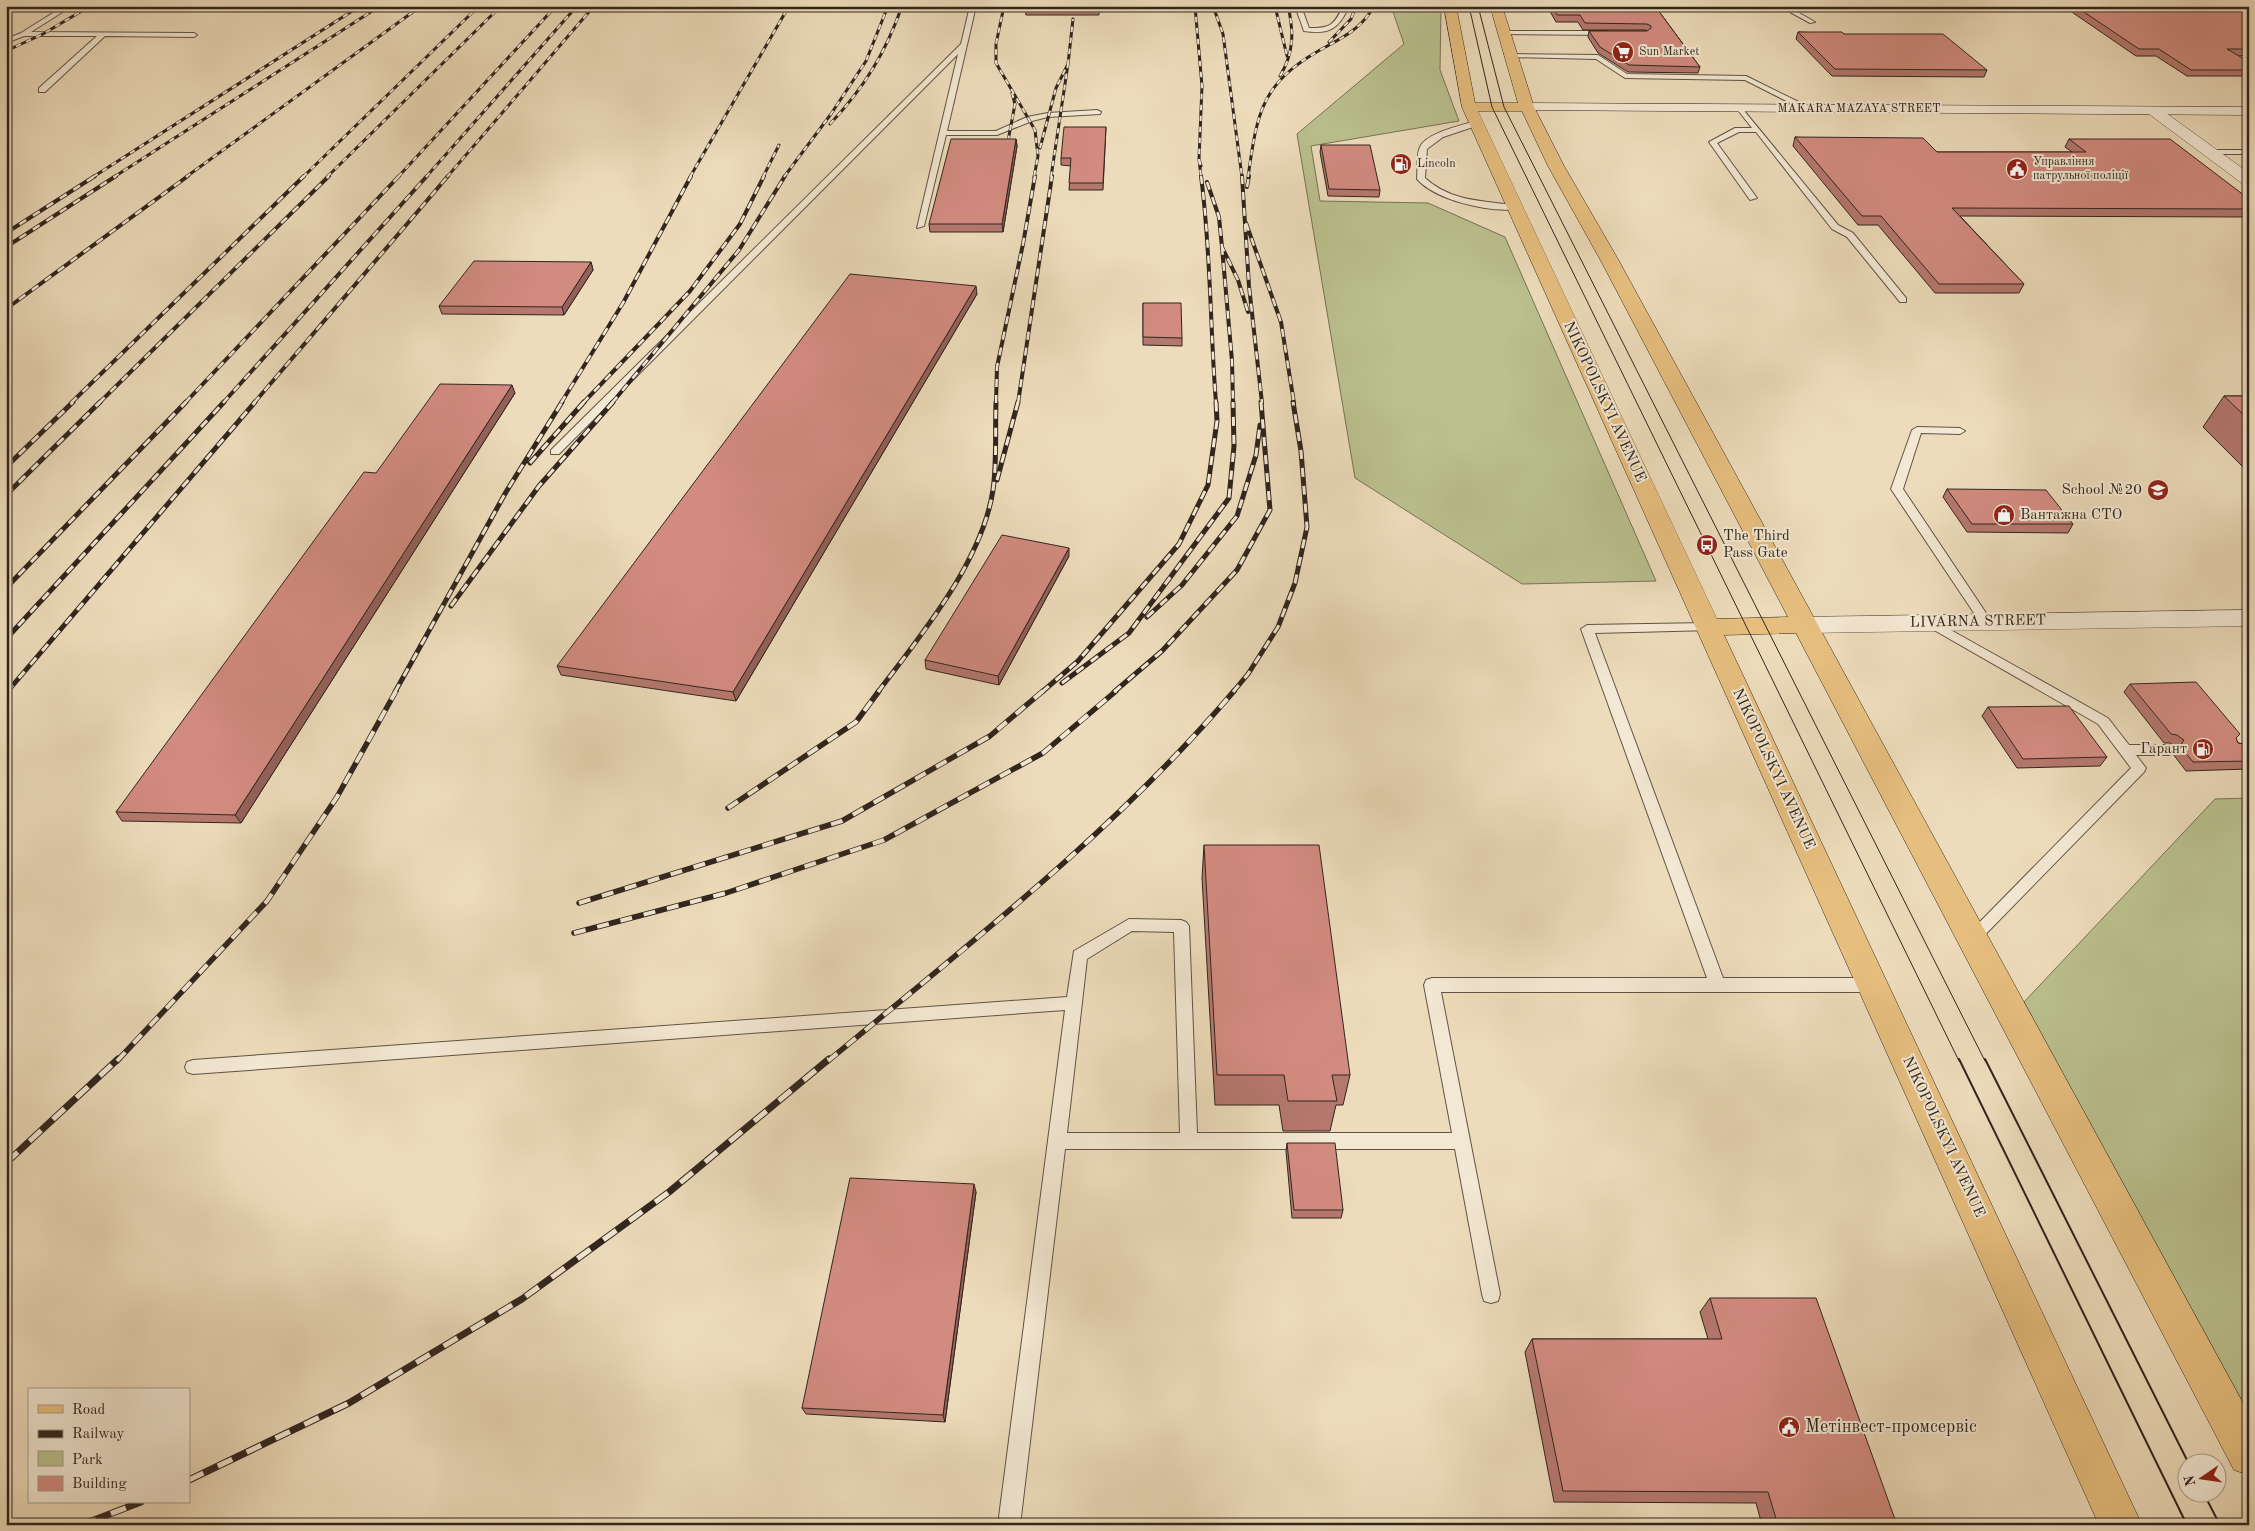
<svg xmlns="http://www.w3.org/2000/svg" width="2255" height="1531" viewBox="0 0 2255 1531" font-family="'Old Standard TT',serif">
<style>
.green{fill:#bac08e;stroke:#767256}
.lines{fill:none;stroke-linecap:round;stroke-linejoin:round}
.service-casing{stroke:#605345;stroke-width:2}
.minor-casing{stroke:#605345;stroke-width:1}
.secondary-casing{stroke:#31251e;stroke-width:1}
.primary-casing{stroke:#31251e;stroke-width:1}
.service{fill:#f3e8d3;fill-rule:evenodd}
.minor{fill:#f3e8d3;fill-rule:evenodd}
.secondary{fill:#f3e8d3;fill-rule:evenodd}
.primary{fill:#e6be7e;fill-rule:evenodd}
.tram-far1{stroke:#31251e;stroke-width:1}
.tram{stroke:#31251e;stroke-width:2}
.rail-far4-casing{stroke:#31251e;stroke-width:3}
.rail-far3-casing{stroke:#31251e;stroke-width:4}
.rail-far2-casing{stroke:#31251e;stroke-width:5}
.rail-far1-casing{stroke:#31251e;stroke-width:5.5}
.rail-casing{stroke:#31251e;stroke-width:7}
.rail-far4{stroke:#f3e8d3;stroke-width:2;stroke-dasharray:5.5;stroke-linecap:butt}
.rail-far3{stroke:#f3e8d3;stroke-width:2.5;stroke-dasharray:8;stroke-linecap:butt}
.rail-far2{stroke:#f3e8d3;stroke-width:3;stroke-dasharray:9;stroke-linecap:butt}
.rail-far1{stroke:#f3e8d3;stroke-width:4;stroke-dasharray:12;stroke-linecap:butt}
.rail{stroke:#f3e8d3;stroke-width:5;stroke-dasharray:16;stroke-linecap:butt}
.wall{fill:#b5786e;stroke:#31251e}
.shaded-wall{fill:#93615a;stroke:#31251e}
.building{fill:#d28b80;stroke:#31251e}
.labels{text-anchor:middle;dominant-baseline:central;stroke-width:4;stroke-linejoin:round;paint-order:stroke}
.far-poi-label{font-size:12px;fill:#31251e;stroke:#f3e8d3;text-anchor:start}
.far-street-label{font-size:12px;fill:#31251e;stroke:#f3e8d3}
.street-label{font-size:15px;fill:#31251e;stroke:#f3e8d3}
.poi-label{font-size:15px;fill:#31251e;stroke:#f3e8d3;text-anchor:end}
.near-poi-label{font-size:18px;fill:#31251e;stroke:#f3e8d3;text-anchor:start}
</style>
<rect width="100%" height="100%" fill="#eddcbb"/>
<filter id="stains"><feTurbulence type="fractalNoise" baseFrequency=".004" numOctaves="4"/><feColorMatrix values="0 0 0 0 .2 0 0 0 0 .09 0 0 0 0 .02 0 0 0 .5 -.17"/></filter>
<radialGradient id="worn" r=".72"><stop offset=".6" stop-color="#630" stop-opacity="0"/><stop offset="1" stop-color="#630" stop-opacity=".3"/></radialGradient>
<path class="green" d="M 1391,6 L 1441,6 L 1440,70 L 1459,121 L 1311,146 L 1320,201 L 1428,203 L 1505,237 L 1656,581 L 1522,584 L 1355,478 L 1297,134 L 1404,44 Z
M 2249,798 L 2249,1414 L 2024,1002 L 2215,799 Z"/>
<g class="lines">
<g class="service-casing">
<path id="service" d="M 64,6 L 72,6 L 31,32 L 194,33 L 197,35 L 194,37 L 105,36 L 45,92 L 39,92 L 39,88 L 97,36 L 24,36 L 6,43 L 6,39 L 21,33 Z
M 970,6 L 976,6 L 947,131 L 996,131 L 1027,117 L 1048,113 L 1097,110 L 1101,112 L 1100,114 L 1048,117 L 1032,121 L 997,135 L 946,135 L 924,226 L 917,228 L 958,54 L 559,454 L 551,454 L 551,450 L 961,44 Z
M 1295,6 L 1301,6 L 1309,28 C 1330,28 1334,26 1343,6 L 1349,6 C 1339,29 1329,35 1304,31 Z
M 1779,6 L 1787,6 L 1815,22 L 1810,23 Z
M 1504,31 L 1606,31 L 1609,33 L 1606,35 L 1502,34 Z
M 1511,54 L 1598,55 L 1627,74 L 1746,76 L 1813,109 L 1806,111 L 1745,80 L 1625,78 L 1596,59 L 1509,57 Z
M 1741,107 L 1838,225 L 1853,233 L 1906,298 L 1906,302 L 1900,302 L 1847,237 L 1832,229 L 1756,132 L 1739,132 L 1717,143 L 1757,198 L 1750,200 L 1709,142 L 1735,128 L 1752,128 L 1737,109 Z
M 1476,121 L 1480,123 L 1479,125 L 1443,137 L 1427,149 L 1425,178 C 1450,201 1482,201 1514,205 L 1518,207 L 1517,209 C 1490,213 1435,200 1417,179 C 1418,170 1416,155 1420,147 C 1426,133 1462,125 1476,121 Z
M 2207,150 L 2249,150 L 2249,154 L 2207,154 Z
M 1917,427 L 1960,428 L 1965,431 L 1960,434 L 1921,433 L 1903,489 L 1990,619 L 1992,622 L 1990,625 L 1982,625 L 1891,489 L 1912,430 Z
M 1931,619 L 2108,718 L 2129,745 L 2169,745 L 2176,750 L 2169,755 L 2136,755 L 2146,768 L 2144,772 L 1977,943 L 1972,945 L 1967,943 L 1964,939 L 1967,935 L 2131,768 L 2098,724 L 1927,626 L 1925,623 L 1927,620 Z
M 1708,623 L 1712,624 L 1714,627 L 1712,630 L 1595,633 L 1723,978 L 1873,978 L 1879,980 L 1881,985 L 1879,990 L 1873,992 L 1441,992 L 1500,1294 L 1498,1301 L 1491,1303 L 1484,1301 L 1482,1294 L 1455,1149 L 1065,1149 L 1021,1517 L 1017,1525 L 1003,1524 L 999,1517 L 1065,1010 L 193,1074 L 187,1072 L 185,1067 L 187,1062 L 193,1060 L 1067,997 L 1074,951 L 1129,919 L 1181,920 L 1186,922 L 1189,926 L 1197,1133 L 1452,1133 L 1424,985 L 1426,980 L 1432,978 L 1707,978 L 1581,629 L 1587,625 ZM 1132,931 L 1174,932 L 1180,1133 L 1067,1133 L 1087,959 Z"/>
</g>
<g class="minor-casing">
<path id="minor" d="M 2154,107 L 2159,108 L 2249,173 L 2249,186 L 2243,184 L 2149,114 L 2147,111 L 2149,108 Z
M 2249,610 L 2249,626 L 1804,633 L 1795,631 L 1792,625 L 1795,619 L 1804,617 Z"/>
</g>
<g class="secondary-casing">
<path id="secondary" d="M 1527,103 L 2249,107 L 2249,115 L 1522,110 L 1520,107 Z"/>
</g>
<g class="primary-casing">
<path id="primary" d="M 1444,6 L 1456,6 L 1475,103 L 1518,103 L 1490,6 L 1502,6 L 1534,107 L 1564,166 L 1619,261 L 2249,1414 L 2249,1475 L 2234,1470 L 1796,633 L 1724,635 L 2142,1525 L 2099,1525 L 1469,123 L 1462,107 ZM 1478,111 L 1522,111 L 1548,166 L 1601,261 L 1788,617 L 1717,619 Z"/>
</g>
<use href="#service" class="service"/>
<use href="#minor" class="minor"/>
<use href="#secondary" class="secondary"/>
<use href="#primary" class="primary"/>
<path class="tram-far1" d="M 1469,6 L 1492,107 L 1959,1061
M 1478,6 L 1504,107 L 1985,1061"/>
<path class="tram" d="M 1959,1059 L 2187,1525
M 1985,1059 L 2189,1464
M 2204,1494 L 2220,1525"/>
<g class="rail-far4-casing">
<path id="rail-far4" d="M 1004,6 L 996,44 L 996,63 L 1035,130 L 1038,156 L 1034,177
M 1195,6 L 1202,86 L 1199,159 L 1201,166
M 1213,6 L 1223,34 L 1242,177
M 1275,6 L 1287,56
M 1329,42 L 1351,19 L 1356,6
M 6,51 L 43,34 L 90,6
M 1280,76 C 1294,53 1294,32 1288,6
M 830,124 C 864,88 886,52 902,6
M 1008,141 L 1015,104 L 1012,93
M 1040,148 L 1056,88 L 1068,64 L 1073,19
M 1199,159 L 1201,177
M 93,177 L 360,6
M 114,177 L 380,6
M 186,177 L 421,6
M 303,177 L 479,6
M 327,177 L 501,6
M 398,177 L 556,6
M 426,177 L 577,6
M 447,177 L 594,6
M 690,177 L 789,6
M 763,177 L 779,145
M 784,177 L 831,114 L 866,61 L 888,6
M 1051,177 L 1068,64
M 1248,177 C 1257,115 1260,84 1320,50 C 1340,39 1358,31 1371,11 L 1370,6"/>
</g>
<g class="rail-far3-casing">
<path id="rail-far3" d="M 1201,176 C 1211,251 1210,328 1216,403
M 1242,176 L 1249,286 L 1262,403
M 1207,182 L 1219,217 L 1222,247 L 1238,280 L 1248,312
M 1247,187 L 1249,176
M 1246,223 L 1281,322 L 1294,403
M 6,233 L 95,176
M 6,247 L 116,176
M 1222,247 L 1232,361 L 1233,403
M 6,309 L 188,176
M 71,403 L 304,176
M 99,403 L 329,176
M 185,403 L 399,176
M 223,403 L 427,176
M 254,403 L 448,176
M 561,403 L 623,303 L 691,176
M 583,403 L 690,291 L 740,224 L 764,176
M 612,403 L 739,250 L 785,176
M 996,403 L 997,367 L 1023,244 L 1035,176
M 1018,403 L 1052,176"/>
</g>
<g class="rail-far2-casing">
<path id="rail-far2" d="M 530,463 L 584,402
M 6,467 L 73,402
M 997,480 L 1018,402
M 6,495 L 100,402
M 6,588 L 186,402
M 451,606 L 539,486 L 613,402
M 1147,617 L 1182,585 L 1237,516 L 1256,455 L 1260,425
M 6,639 L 224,402
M 1062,683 L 1129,633 L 1229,498 L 1234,446 L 1233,402
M 7,692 L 255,402
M 395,692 L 506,492 L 562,402
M 878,692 C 921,635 982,562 993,490 C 997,462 995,431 996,402
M 1042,692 L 1078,661 L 1179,544 L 1208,485 L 1217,421 L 1216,402
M 1114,692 L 1162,651 L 1237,570 L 1270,510 L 1261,402
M 1233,692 L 1248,674 L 1278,627 L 1295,583 L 1307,527 L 1301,451 L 1293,402"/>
</g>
<g class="rail-far1-casing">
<path id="rail-far1" d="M 6,693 L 8,691
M 728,808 L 856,722 L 879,691
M 579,903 L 842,821 L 990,736 L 1043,691
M 574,933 L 726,893 L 884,840 L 1043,753 L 1116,691
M 117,1061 L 267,901 L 337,797 L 396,691
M 828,1061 C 969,944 1115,831 1234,691"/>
</g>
<g class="rail-casing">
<path id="rail" d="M 6,1163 L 118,1059
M 189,1480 L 349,1403 L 522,1299 L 669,1192 L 829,1059
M 81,1525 L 141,1502"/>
</g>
<use href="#rail-far4" class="rail-far4"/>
<use href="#rail-far3" class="rail-far3"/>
<use href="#rail-far2" class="rail-far2"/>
<use href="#rail-far1" class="rail-far1"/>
<use href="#rail" class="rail"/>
</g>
<path class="wall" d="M 1099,6 L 1099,15 L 1026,15 L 1025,9 Z
M 1547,6 L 1655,6 L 1700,67 L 1698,73 L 1628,72 L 1598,53 L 1588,37 L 1589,31 L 1647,31 L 1645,30 L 1583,30 L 1578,22 L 1556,22 Z
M 2063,6 L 2249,6 L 2249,55 L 2238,56 L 2249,62 L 2249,76 L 2187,76 L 2156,56 L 2136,56 Z
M 1798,32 L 1844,34 L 1987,70 L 1984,77 L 1832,76 L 1796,39 Z
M 1106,127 L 1103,190 L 1069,190 L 1071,166 L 1061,165 L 1061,158 Z
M 1795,137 L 1937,152 L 2072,152 L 2065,147 L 2069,139 L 2249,199 L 2249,217 L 1960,216 L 2024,284 L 2019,293 L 1935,293 L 1878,225 L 1858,225 L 1793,146 Z
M 1016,139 L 1017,146 L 1003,232 L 930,232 L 929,224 Z
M 1321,145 L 1380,190 L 1379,197 L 1328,196 L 1320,152 Z
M 591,262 L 593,270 L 564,315 L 442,314 L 439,306 Z
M 977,294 L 736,701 L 561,675 L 557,666 Z
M 1143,303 L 1182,338 L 1182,346 L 1143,345 Z
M 515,393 L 241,823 L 122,821 L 116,812 L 376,473 Z
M 2224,396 L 2249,396 L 2249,473 L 2203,427 Z
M 1947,489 L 2073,524 L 2068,533 L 1967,532 L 1943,497 Z
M 1069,556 L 999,685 L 926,669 L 925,660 Z
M 2130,684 L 2236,739 L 2238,743 L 2249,745 L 2249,769 L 2186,771 L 2173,754 L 2177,748 L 2170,743 L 2164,743 L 2124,692 Z
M 1988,707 L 2107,757 L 2100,766 L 2017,768 L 1982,716 Z
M 1204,845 L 1350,1075 L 1343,1105 L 1336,1105 L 1330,1131 L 1283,1131 L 1279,1105 L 1215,1105 L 1202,878 Z
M 1287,1143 L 1343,1210 L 1341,1218 L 1292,1218 L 1286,1151 Z
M 976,1192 L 945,1422 L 806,1414 L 802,1408 Z
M 1710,1298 L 1897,1525 L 1762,1525 L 1756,1503 L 1554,1502 L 1525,1352 L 1532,1339 L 1708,1339 L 1700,1312 Z"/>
<path class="shaded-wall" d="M 6,6 L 13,6 L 6,10 Z
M 1016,139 L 1017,146 L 1003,232 L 1002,224 Z
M 591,262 L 593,270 L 564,315 L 562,307 Z
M 976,286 L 977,294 L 736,701 L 733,692 Z
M 512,385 L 515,393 L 241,823 L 235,815 Z
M 1069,548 L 1069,556 L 999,685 L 998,676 Z
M 974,1184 L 976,1192 L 945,1422 L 943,1415 Z"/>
<path class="building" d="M 1026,6 L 1099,6 L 1099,9 L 1025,9 Z
M 1552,6 L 1655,6 L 1700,67 L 1629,65 L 1600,47 L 1589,31 L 1647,31 L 1651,28 L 1651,26 L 1647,24 L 1585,23 L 1580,15 L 1557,15 Z
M 2075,6 L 2249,6 L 2249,49 L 2227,49 L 2249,62 L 2249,70 L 2191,70 L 2159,49 L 2139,49 Z
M 1798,32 L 1842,32 L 1844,34 L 1943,34 L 1987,70 L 1835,69 Z
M 1064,127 L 1106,127 L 1103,183 L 1069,183 L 1071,158 L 1061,158 Z
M 1795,137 L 1923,138 L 1937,152 L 2086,152 L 2069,139 L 2170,139 L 2249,199 L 2249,209 L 1952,208 L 2024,284 L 1939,284 L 1881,216 L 1862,216 Z
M 951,139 L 1016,139 L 1002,224 L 929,224 Z
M 1321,145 L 1370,145 L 1380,190 L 1329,189 Z
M 474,261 L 591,262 L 562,307 L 439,306 Z
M 850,274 L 976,286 L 733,692 L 557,666 Z
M 1143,303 L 1181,303 L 1182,338 L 1143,337 Z
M 440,384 L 512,385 L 235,815 L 116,812 L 364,472 L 376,473 Z
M 2224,396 L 2249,396 L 2249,420 Z
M 1947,489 L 2046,490 L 2073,524 L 1972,524 Z
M 1002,535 L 1069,548 L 998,676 L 925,660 Z
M 2196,682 L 2240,734 L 2236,738 L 2238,743 L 2249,745 L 2249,761 L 2193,762 L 2180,746 L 2184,740 L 2177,735 L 2171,734 L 2130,684 Z
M 2069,706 L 2107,757 L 2023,759 L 1988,707 Z
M 1204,845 L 1319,845 L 1350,1075 L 1332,1075 L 1337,1101 L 1288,1101 L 1284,1075 L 1217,1075 Z
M 1287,1143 L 1335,1143 L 1343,1210 L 1294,1210 Z
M 850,1178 L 974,1184 L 943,1415 L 802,1408 Z
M 1710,1298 L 1816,1298 L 1897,1525 L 1778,1525 L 1768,1492 L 1563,1491 L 1532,1339 L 1722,1339 Z"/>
<defs>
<g id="supermarket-disc" transform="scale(1.125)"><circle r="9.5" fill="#8f2418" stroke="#f3e8d3"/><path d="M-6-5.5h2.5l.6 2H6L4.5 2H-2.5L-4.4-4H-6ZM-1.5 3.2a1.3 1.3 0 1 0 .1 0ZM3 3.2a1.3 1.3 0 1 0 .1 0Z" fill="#fff"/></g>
<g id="fuel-disc" transform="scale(1.125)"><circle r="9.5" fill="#8f2418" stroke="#f3e8d3"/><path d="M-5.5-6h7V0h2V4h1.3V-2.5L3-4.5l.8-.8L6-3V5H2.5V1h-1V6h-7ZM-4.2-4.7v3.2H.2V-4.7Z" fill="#fff"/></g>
<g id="civic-disc" transform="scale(1.125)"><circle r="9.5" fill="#8f2418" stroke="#f3e8d3"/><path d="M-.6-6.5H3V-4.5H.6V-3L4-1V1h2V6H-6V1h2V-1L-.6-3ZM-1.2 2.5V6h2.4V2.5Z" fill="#fff"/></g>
<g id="school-disc" transform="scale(1.125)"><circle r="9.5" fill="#8f2418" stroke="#f3e8d3"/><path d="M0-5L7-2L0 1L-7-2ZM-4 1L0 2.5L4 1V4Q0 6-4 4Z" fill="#fff"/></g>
<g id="shop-disc" transform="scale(1.125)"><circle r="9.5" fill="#8f2418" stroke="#f3e8d3"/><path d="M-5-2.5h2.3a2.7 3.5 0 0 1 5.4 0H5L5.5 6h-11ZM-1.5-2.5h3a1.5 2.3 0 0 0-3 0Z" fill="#fff"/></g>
<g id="bus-disc" transform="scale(1.125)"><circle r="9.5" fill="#8f2418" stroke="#f3e8d3"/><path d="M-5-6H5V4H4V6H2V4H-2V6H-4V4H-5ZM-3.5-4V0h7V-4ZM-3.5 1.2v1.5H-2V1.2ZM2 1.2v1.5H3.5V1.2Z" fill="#fff"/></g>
</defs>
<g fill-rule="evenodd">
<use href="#supermarket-disc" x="1623" y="52"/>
<use href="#fuel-disc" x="1401" y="164"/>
<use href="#civic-disc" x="2017" y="169"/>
<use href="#school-disc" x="2158" y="490"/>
<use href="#shop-disc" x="2004" y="515"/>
<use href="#bus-disc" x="1707" y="545"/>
<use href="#fuel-disc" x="2203" y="749"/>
<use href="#civic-disc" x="1789" y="1427"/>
</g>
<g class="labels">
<g class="far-poi-label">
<text x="1639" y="52">Sun Market</text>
<text x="2033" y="162">Управління<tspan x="2033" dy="14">патрульної поліції</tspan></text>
<text x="1417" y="164">Lincoln</text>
</g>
<g class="far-street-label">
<text x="1859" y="109">MAKARA MAZAYA STREET</text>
</g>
<g class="street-label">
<text transform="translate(1604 402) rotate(65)">NIKOPOLSKYI AVENUE</text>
<text transform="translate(1978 622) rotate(-1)">LIVARNA STREET</text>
<text transform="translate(1773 769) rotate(65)">NIKOPOLSKYI AVENUE</text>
<text transform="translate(1943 1137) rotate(65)">NIKOPOLSKYI AVENUE</text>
</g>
<g class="poi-label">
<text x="2142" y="490">School №20</text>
<text x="2020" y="515" text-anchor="start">Вантажна СТО</text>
<text x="1723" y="536" text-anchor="start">The Third<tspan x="1723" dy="17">Pass Gate</tspan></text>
<text x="2187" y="749">Гарант</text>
</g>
<g class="near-poi-label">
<text x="1805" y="1427">Метінвест-промсервіс</text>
</g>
</g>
<rect width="2255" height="1531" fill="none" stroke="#eddcbb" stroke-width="25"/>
<rect x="8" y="8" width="2240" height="1516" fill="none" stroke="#31251e" stroke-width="2.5"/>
<rect x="12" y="12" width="2230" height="1506" fill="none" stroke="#31251e"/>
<rect x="28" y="1388" width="162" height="115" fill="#f3e8d3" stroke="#a59a8b"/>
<rect x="38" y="1405" width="25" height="8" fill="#e6be7e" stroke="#a59a8b"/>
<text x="72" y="1414" font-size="15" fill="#31251e">Road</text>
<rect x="38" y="1430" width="25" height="8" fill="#31251e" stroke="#a59a8b"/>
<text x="72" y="1438" font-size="15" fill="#31251e">Railway</text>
<rect x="38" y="1451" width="25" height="15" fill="#bac08e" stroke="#a59a8b"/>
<text x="72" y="1464" font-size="15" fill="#31251e">Park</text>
<rect x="38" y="1476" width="25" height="15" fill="#d28b80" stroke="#a59a8b"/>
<text x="72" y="1488" font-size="15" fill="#31251e">Building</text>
<g transform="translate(2202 1478) rotate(257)"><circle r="24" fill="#f3e8d3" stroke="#a59a8b"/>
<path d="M0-4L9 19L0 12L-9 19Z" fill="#8f2418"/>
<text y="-8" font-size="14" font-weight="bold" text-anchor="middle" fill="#31251e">N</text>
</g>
<rect width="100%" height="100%" filter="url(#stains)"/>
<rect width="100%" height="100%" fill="url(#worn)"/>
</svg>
